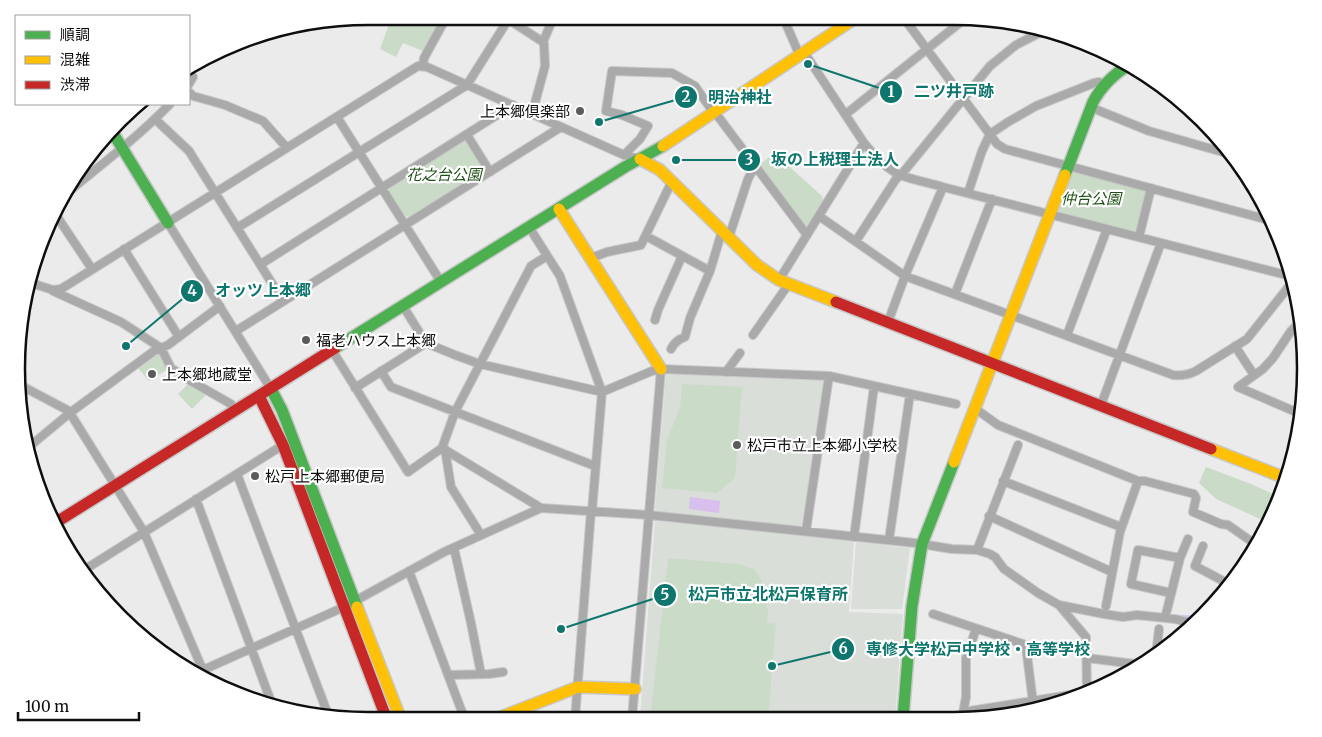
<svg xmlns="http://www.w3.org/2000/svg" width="1322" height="737" viewBox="0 0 1322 737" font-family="Merriweather,'Noto Sans JP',serif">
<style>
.built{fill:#d9ded9}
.green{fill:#cadbc7}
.water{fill:#d8bfed}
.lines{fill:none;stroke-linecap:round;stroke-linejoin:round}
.stream{stroke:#d8bfed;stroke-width:2.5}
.street-casing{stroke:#c7c8c7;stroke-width:10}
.fast-casing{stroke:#c7c8c7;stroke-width:14}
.slow-casing{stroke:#c7c8c7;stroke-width:14}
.jam-casing{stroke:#c7c8c7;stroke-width:14}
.street{stroke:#aaa;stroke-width:8}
.fast{stroke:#4caf50;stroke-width:11}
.slow{stroke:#ffc107;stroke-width:11}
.jam{stroke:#c62828;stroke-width:11}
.poi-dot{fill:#5a5b5a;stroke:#fff;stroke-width:2}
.labels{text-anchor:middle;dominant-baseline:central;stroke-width:4.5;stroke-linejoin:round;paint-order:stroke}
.poi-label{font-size:15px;fill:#0d0e0d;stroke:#fff;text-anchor:start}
.park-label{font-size:15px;font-style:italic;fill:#1e5015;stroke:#fff}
.rim{fill:none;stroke:#0d0e0d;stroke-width:2.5}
.leader{fill:none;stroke:#0f766e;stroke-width:2}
.callout-dot{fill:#0f766e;stroke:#fff;stroke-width:2}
.mark-label{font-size:15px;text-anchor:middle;font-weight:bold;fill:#fff}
.callout-label{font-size:16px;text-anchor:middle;font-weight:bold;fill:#0f766e;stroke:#fff;stroke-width:4.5;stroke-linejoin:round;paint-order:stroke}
</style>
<rect width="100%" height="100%" fill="#eaebea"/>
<path class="built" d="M 669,373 L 821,380 L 824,382 L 803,524 L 801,527 L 658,512 L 655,508 L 666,374 Z
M 655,521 L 854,540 L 849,612 L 903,614 L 895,718 L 640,719 Z
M 856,542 L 910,548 L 902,609 L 851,609 Z"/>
<path class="green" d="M 392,16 L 410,16 L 421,23 L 424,16 L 443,16 L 423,51 L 403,43 L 396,57 L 380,49 Z
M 464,140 L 468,140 L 484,166 L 483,171 L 409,217 L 404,216 L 388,191 L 390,186 Z
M 774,153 L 822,196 L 824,204 L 810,227 L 805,227 L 758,166 Z
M 1074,170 L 1146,189 L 1148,192 L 1139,229 L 1136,232 L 1060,213 L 1058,207 L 1071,173 Z
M 157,353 L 162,355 L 168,369 L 149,381 L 138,368 Z
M 188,384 L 209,392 L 192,409 L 178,394 Z
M 682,384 L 742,387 L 735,478 L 717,493 L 662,488 L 667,440 L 680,408 Z
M 1206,467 L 1251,484 L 1280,497 L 1269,523 L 1216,499 L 1199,483 Z
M 668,558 L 738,564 L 754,569 L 762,582 L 768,612 L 767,623 L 776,624 L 768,719 L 650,719 Z"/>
<path class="water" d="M 690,497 L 720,501 L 719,513 L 689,509 Z"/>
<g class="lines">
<path class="stream" d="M 1179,616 L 1193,617 L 1198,621"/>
<g class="street-casing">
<path id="street" d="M 503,16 L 543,42 L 544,44 L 545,66 L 532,114
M 783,17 L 799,54
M 903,17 L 997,144 L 1005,149 L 1272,221
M 543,42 L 554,16
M 804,52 L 864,143 C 874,155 885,168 900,175 C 914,180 929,183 943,187 L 1294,277
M 423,66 L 424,58 L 447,16
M 189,77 L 193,77 L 189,84
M 189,92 L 193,96 L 225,105 L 263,121 L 287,148
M 1090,107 L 1149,131 L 1233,155
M 714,111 L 807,235
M 846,114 L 967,17
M 337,117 L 441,282
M 155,119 L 189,151 L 283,301
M 467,135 L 490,172
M 624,155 L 640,139 L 648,126 L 622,115 L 606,111 L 612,71 L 672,73 L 695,86 L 713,112
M 67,193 C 102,164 138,137 170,104
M 968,193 L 982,151 L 990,134 L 1008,122 L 1036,106 L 1094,83 L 1099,82 L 1104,84
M 56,215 L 92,269
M 819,216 L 905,276 L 1173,375 C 1181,376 1188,375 1196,371 L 1247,339 L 1294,280
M 168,223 L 271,389
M 529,227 L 560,276 L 602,392 L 592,511
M 237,228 L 467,85 L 508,20
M 646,236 L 710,271
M 729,237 L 748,179 L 755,166
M 1139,237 L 1151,188
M 856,241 L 896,179 L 901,175 L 990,66 L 1016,45 L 1047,29
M 124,249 L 179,337
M 591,258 L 607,252 L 641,245 L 672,181
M 261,264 L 513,105
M 779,280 L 864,143
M 28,282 L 53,290 L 61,289 L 418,66 L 427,67 L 624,155 L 640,159
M 53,291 L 121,322 L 161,348 L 171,368 L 189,380 L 231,404 L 235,411
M 955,294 L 992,199
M 403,306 L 426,343
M 655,320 L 658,310 L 682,256
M 1301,321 L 1291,331 L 1273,358 L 1263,369 L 1238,387 L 1303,415
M 888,322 L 905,276 L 943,187
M 236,331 L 561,127
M 753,335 L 788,285
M 1067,335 L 1107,229
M 1235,346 L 1254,375
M 671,349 C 674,343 679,339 685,337 L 690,318 L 710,271 L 722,231
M 332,350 L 408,472 L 442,448 L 455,412 L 531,266 L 547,256
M 381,371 L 391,387 L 595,466
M 726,372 L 740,353
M 18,384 L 71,412
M 355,388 L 426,343 L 455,355 L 480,364 L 602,392 L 652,371 L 661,369 L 829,376 L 956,404
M 1101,405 L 1161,243
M 974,409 L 980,412 L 998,425 L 1138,481 L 1145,481 L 1194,494 L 1196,498 L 1193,512 L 1221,524 L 1228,525 L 1258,546
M 70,413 L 144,532 L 207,680
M 30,446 L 71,412 L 154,351 L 168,345 L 220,306
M 442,448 L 541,508
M 445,449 L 451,487 L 481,535
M 237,474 L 329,717
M 1003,481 L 1121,527
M 196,499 L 273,707
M 989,516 L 1112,572
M 806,531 L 829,376
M 854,537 L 874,387
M 889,540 L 910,394
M 1203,546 L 1195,566 L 1229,584
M 454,548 L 471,623 L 481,674
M 977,550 L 1018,445
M 84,570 L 283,445
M 409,571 L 465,720
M 1171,593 L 1131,584 L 1138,550 L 1180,558
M 1059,605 L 1086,637 L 1087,692
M 1106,606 L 1120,532 L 1138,481
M 933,614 L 1023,644 L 1026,647 L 1034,710
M 1165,618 L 1180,558 L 1188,539
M 1156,655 L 1159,629
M 1087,658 L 1143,665
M 194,674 L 344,607 L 444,552 L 541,508 L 649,515 L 915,543 L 952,549 L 977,550 L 990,554 L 995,557 L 1004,569 L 1038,593 L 1059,605 L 1104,614 L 1123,617 L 1137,615 L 1175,619 L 1195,624
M 449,675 L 489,674 L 503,672
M 963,712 L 1088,692
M 962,718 L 966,697 L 966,658 L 976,629
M 575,719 L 591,511
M 632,719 L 661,369"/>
</g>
<g class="fast-casing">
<path id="fast" d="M 113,133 L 168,223
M 1065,175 L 1093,102 C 1102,85 1114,74 1130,64
M 335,348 L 625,167 L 663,146
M 271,389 L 282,410 L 357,607
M 903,718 L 912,606 L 922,544 L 954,462"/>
</g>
<g class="slow-casing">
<path id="slow" d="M 663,146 L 857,17
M 640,159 L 660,170 L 757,265 L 779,280 L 836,302
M 559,209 L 661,369
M 1211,449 L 1288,479
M 954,462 L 1065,175
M 357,607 L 401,720
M 493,720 L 578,687 L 635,689"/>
</g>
<g class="jam-casing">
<path id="jam" d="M 836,302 L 1211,449
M 259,396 L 283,445 L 387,720
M 55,523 L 335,348"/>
</g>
<use href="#street" class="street"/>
<use href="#fast" class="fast"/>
<use href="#slow" class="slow"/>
<use href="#jam" class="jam"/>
</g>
<g class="poi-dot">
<circle cx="580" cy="111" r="5"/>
<circle cx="306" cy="340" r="5"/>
<circle cx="152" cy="374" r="5"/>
<circle cx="737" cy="445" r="5"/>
<circle cx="255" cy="476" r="5"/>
</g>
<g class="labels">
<g class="poi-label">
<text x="570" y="111" text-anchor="end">上本郷倶楽部</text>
<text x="316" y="340">福老ハウス上本郷</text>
<text x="162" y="374">上本郷地蔵堂</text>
<text x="747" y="445">松戸市立上本郷小学校</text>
<text x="265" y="476">松戸上本郷郵便局</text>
</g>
<g class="park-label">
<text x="444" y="174">花之台公園</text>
<text x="1091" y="198">仲台公園</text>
</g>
</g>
<path d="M0 0H1322V737H0ZM368 25H954A343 343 0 0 1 1297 368V369A343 343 0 0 1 954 712H368A343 343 0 0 1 25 369V368A343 343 0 0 1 368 25Z" fill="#fff" fill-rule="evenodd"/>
<path class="rim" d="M368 25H954A343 343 0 0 1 1297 368V369A343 343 0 0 1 954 712H368A343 343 0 0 1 25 369V368A343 343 0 0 1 368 25Z"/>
<path class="leader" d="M808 64L891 92M599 122L686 97M676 160L749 160M126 346L192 291M561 629L665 595M772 666L843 649"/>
<g class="callout-dot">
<circle cx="808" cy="64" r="5"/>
<circle cx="599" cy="122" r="5"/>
<circle cx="676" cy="160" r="5"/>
<circle cx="126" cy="346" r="5"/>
<circle cx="561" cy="629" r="5"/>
<circle cx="772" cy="666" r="5"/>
<circle cx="891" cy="92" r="12"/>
<circle cx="686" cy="97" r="12"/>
<circle cx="749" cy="160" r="12"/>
<circle cx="192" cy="291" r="12"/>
<circle cx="665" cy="595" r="12"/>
<circle cx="843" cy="649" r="12"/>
</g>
<g class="mark-label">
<text x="891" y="97">1</text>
<text x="686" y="102">2</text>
<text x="749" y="165">3</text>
<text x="192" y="296">4</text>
<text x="665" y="600">5</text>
<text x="843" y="654">6</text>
</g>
<g class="callout-label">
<text x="954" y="97">二ツ井戸跡</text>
<text x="740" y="103">明治神社</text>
<text x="835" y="165">坂の上税理士法人</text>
<text x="263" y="296">オッツ上本郷</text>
<text x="768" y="600">松戸市立北松戸保育所</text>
<text x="978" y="655">専修大学松戸中学校・高等学校</text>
</g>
<rect x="15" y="15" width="175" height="90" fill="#ffffff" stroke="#9e9f9e"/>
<rect x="25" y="31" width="25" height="8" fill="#4caf50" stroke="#9e9f9e"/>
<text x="60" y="40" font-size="15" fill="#0d0e0d">順調</text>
<rect x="25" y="56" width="25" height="8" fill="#ffc107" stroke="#9e9f9e"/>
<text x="60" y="65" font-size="15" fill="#0d0e0d">混雑</text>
<rect x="25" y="81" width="25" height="8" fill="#c62828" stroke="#9e9f9e"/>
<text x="60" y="90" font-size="15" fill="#0d0e0d">渋滞</text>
<path d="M18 712v8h121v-8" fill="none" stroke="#0d0e0d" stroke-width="2.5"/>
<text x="25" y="712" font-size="15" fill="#0d0e0d" stroke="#ffffff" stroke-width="4" paint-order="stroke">100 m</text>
</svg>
